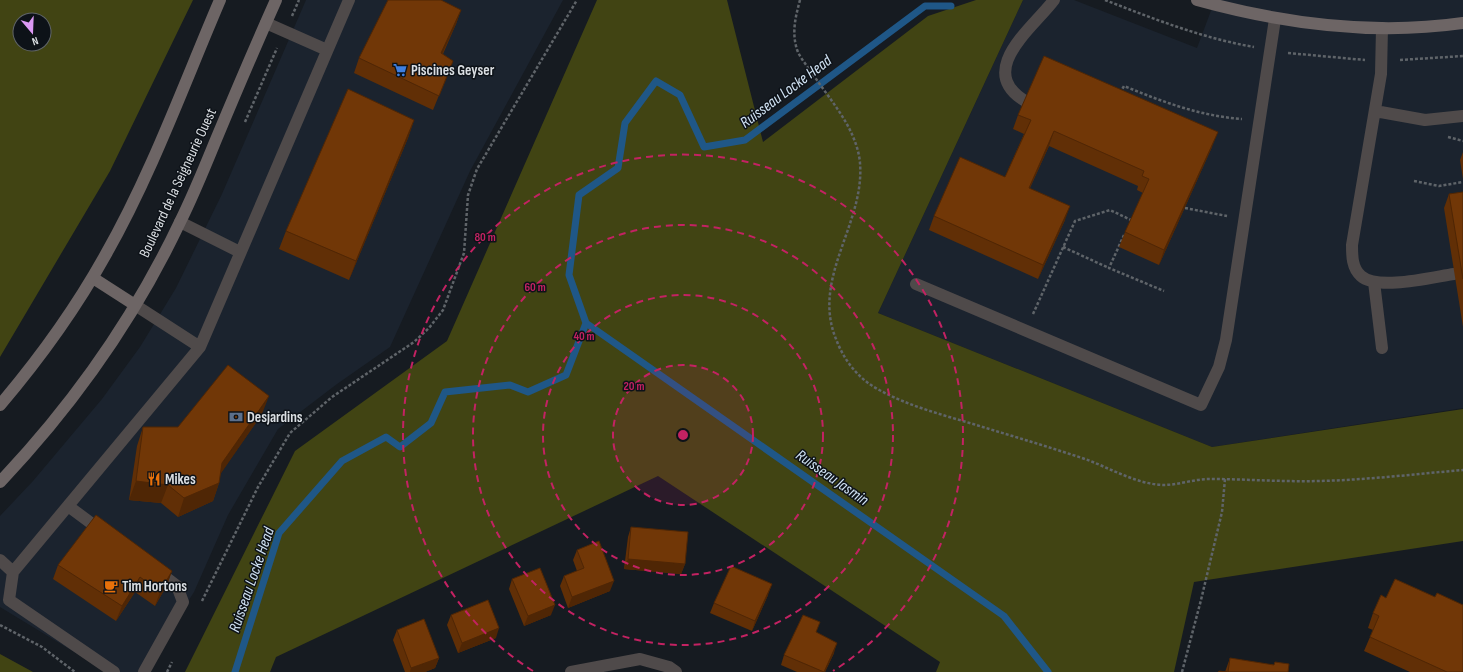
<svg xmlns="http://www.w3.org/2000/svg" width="1463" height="672" viewBox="0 0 1463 672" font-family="'Sofia Sans Condensed',sans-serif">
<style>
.built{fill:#1b232e}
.green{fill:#414413;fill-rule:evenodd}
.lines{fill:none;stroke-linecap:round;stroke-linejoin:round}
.stream{stroke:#1f5787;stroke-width:7}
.path{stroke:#5f6469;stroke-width:2.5;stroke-dasharray:3 2;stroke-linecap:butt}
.lane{stroke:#4f4a4a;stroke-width:12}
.street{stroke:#4f4a4a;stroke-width:12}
.secondary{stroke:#6d6565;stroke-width:12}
.wall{fill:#612f06}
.shaded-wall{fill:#4f2605}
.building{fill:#713707;stroke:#4f2605}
.ring{fill:none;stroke:#c32262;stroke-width:2;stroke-dasharray:7 5}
.labels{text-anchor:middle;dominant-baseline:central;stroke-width:3;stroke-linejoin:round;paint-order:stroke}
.poi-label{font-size:15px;font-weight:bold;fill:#dadee2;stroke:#0d1218;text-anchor:start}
.street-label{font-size:15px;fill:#dadee2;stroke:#0d1218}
.water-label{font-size:16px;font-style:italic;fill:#d2e4f5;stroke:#0d1218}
.centre{fill:#c32262;stroke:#0d1218;stroke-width:2}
.ring-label{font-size:12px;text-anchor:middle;font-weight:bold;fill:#c32262;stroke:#0d1218;stroke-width:3;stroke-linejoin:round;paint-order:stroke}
</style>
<rect width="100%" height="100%" fill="#161b21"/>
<path class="built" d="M 306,0 L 563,0 L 470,171 L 390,347 L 337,384 L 278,429 L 228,515 L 194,592 L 143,672 L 107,672 L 0,607 L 0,516 L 33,481 L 102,399 L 140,347 L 176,288 L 222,194 Z
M 1023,0 L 1074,0 L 1197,48 L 1215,0 L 1463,0 L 1463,408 L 1212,447 L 878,313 Z"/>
<path class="green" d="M 0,0 L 193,0 L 110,171 L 0,357 ZM 20,20 L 44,20 L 44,44 L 20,44 Z
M 597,0 L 727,0 L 763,142 L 928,16 L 976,0 L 1023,0 L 878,313 L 1212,447 L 1463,409 L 1463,541 L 1194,582 L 1174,672 L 936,672 L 940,662 L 658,476 L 276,657 L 270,672 L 185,672 L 295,451 L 447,341 Z
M 0,654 L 33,672 L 0,672 Z"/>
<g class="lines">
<path class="stream" d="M 586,323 L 1004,616 L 1048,672
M 235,672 L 279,533 L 342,461 L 386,437 L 400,447 L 431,423 L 445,392 L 510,385 L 528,392 L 566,375 L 586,323 L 569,275 L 579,195 L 618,168 L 625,123 L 656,81 L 680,95 L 704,147 L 745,140 L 925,6 L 951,6"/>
<path class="path" d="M 800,0 C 796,15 792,30 796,46 C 798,56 806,64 812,73 C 830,100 857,129 860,163 C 865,224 811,278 836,339 C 843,358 856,376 874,387 C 908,407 948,416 986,428 C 1019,438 1052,448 1085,459 C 1110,468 1136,484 1163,485 C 1179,485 1194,479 1209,479 C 1246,479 1282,482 1318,481 C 1367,480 1415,474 1463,470
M 1105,0 C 1154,19 1202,38 1254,47
M 292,16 L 299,0
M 1288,53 L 1365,60
M 1400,60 L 1463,56
M 1120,93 L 1124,86 C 1163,102 1200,116 1242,119
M 245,122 L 277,48
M 1448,137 L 1463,141
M 1414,181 L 1439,186 L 1463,182
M 1185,208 L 1227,216
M 1124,235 L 1109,268 L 1164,291
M 1063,247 L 1109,268
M 1033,314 L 1075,221 L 1110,210 L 1131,220
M 202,601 L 258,487 L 290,433 L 332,397 L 414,342 L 429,328 L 443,310 L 464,253 L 468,195 L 477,169 L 577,0
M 0,625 L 42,647 L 75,672
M 167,672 L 172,662
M 1182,672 L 1201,600 L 1222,512 L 1225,479"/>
<path class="lane" d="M 266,23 L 327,50
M 1382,28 L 1381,74 L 1352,245 C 1352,256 1352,268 1361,276 C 1378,291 1433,277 1454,274
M 1025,101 C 975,70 1033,28 1054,0
M 1375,111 L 1425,120 L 1463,116
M 180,222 L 240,252
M 1374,282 L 1382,348
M 916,284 L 1201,405 L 1219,367 L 1226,340 L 1275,19
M 135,305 L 200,347
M 68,506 L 103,532
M 0,560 L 13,572 L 200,347 L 349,0
M 13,572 L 9,600 L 114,672
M 144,672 L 183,602 L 177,586 L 156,570"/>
<path class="street" d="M 571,672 L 640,659 L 669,667 L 676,672"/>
<path class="secondary" d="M 1197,0 C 1284,24 1373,36 1463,23
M 93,278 L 135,305
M 0,405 C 40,358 76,308 106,254 C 151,175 184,84 220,0
M 0,482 C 73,405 135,317 180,222 C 193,196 204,169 215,142 C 235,94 255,47 276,0"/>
</g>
<path class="wall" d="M 461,10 L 456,24 L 443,54 L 453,61 L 433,110 L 354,73 L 359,58 Z
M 1018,115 L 1212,147 L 1159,265 L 1119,247 L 1125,232 L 1143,193 L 1137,190 L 1138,186 L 1049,146 L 1030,188 L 1065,220 L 1038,279 L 929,230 L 934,216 L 1005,177 L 1024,134 L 1013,129 Z
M 414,120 L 408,138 L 349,280 L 279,249 L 286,231 Z
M 1463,152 L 1463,179 L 1460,160 Z
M 1463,192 L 1463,327 L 1444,208 L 1449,194 Z
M 262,414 L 220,474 L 219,483 L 213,501 L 178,517 L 161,503 L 129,500 L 137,446 L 143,427 L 178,427 Z
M 631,527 L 685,564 L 681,574 L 624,569 L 628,537 Z
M 577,550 L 610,591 L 568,608 L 560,586 L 564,576 L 577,571 L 573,560 Z
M 58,565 L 172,571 L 167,585 L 155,606 L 135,592 L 116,621 L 53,579 Z
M 512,579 L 551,615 L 524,626 L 509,589 Z
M 768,595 L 752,631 L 710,613 L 714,603 Z
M 1435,597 L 1463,672 L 1410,672 L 1364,651 L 1373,630 L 1368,628 L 1373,613 L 1386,598 Z
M 451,615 L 496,638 L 458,653 L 447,625 Z
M 397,630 L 439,658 L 435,668 L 425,672 L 405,672 L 393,640 Z
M 817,633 L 834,653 L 825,672 L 797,672 L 781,665 L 784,655 Z
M 1230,658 L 1274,665 L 1275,662 L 1288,672 L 1218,672 L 1219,671 L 1225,672 Z"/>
<path class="shaded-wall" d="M 461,10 L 456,24 L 436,67 L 441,53 Z
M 453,61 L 448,75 L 433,110 L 439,96 Z
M 414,120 L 408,138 L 349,280 L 356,261 Z
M 1054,131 L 1049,146 L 1023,202 L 1029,188 Z
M 1218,132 L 1212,147 L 1159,265 L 1164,250 Z
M 1070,206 L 1065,220 L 1038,279 L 1043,265 Z
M 269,396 L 262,414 L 215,482 L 222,463 Z
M 136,481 L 168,485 L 161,503 L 129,500 Z
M 219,483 L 213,501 L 178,517 L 184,498 Z
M 628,559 L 685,564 L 681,574 L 624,569 Z
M 172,571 L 167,585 L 155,606 L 160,592 Z
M 140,577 L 135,592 L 116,621 L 122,606 Z
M 614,581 L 610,591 L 568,608 L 572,597 Z
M 772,584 L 768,595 L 752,631 L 755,621 Z
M 555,605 L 551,615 L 524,626 L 528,616 Z
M 499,628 L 496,638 L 458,653 L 462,643 Z
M 837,643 L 834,653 L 825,672 L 824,672 Z
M 439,658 L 435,668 L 425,672 L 410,672 L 411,668 Z"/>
<path class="building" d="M 388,0 L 441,0 L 461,10 L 441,53 L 453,61 L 439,96 L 359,58 Z
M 1044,56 L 1218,132 L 1164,250 L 1125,232 L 1149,179 L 1142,176 L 1144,171 L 1054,131 L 1029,188 L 1070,206 L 1043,265 L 934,216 L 960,157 L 1005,177 L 1031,120 L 1018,115 Z
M 348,89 L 414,120 L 356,261 L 286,231 Z
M 1463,192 L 1463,279 L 1449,194 Z
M 228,365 L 269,396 L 222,463 L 219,483 L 184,498 L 168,485 L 136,481 L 143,427 L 178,427 Z
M 96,515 L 172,571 L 160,592 L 140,577 L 122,606 L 58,565 Z
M 631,527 L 688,532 L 685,564 L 628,559 Z
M 599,541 L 614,581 L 572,597 L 564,576 L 584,568 L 577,550 Z
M 731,566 L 772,584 L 755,621 L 714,603 Z
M 540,568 L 555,605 L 528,616 L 512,579 Z
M 1395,579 L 1435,597 L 1437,593 L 1463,605 L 1463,672 L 1447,672 L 1370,637 L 1379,616 L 1373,613 L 1381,595 L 1386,598 Z
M 488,600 L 499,628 L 462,643 L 451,615 Z
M 803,615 L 820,622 L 816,632 L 837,643 L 824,672 L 784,655 Z
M 424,619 L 439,658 L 411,668 L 397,630 Z
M 1230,658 L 1274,665 L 1275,662 L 1289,664 L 1288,672 L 1228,672 Z
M 1219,671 L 1227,672 L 1218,672 Z"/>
<circle cx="683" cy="435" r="70" fill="#c32262" fill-opacity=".12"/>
<g class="ring">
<circle cx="683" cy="435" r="70"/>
<circle cx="683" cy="435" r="140"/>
<circle cx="683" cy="435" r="210"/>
<path d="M533 671A280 280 0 1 1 833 671"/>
</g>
<defs>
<g id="supermarket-bare" transform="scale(1.08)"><path d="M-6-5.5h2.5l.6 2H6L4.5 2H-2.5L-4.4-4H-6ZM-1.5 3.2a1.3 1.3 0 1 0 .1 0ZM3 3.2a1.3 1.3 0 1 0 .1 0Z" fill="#3f7fe0" stroke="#0d1218" stroke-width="2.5" paint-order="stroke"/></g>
<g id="bank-bare" transform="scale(1.08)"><path d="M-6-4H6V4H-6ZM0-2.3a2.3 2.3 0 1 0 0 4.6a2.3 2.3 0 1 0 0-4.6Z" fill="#5c6f8a" stroke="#0d1218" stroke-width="2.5" paint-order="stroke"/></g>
<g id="restaurant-bare" transform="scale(1.08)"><path d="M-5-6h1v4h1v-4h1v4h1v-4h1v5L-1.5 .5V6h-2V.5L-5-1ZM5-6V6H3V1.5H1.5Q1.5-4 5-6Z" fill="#e8710a" stroke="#0d1218" stroke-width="2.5" paint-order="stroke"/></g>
<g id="cafe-bare" transform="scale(1.08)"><path d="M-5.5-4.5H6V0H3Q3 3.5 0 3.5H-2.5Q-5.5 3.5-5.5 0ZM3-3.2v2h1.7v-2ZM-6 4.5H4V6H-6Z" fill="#e8710a" stroke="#0d1218" stroke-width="2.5" paint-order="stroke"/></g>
</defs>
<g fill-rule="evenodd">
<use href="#supermarket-bare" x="400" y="70"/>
<use href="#bank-bare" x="236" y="417"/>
<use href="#restaurant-bare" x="154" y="479"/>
<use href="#cafe-bare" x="111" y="586"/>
</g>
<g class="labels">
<g class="poi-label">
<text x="411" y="70">Piscines Geyser</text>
<text x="247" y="417">Desjardins</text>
<text x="165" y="479">Mikes</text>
<text x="122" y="586">Tim Hortons</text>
</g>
<g class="street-label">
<text transform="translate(178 183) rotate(-65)">Boulevard de la Seigneurie Ouest</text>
</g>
<g class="water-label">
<text transform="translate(786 92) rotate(-37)">Ruisseau Locke Head</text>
<text transform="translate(832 478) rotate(35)">Ruisseau Jasmin</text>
<text transform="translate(252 580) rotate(-71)">Ruisseau Locke Head</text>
</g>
</g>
<circle cx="683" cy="435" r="6" class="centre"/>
<g class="ring-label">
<text x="485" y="241">80 m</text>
<text x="535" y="291">60 m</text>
<text x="584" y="340">40 m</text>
<text x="634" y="390">20 m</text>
</g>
<g transform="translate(32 32) rotate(161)"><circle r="19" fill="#0d1218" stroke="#5f6469"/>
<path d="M0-3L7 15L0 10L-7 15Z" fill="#dc99f4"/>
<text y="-6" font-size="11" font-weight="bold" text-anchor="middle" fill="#dadee2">N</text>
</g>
</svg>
